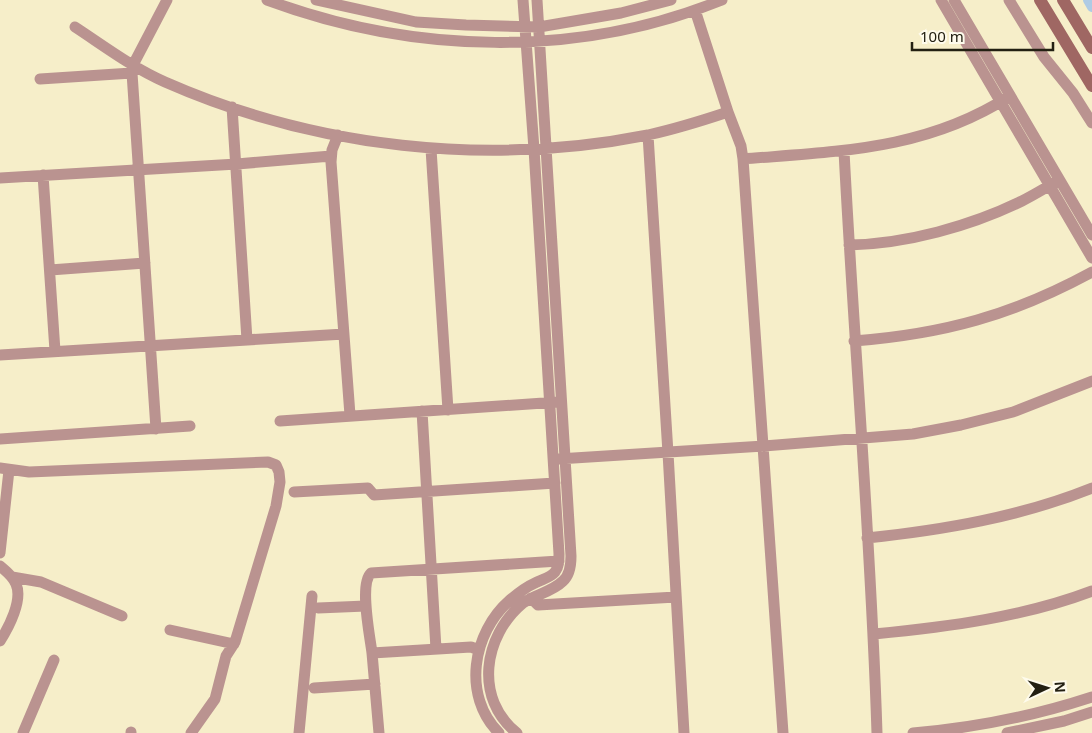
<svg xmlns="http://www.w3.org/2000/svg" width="1092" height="733" viewBox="0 0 1092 733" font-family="'Noto Sans',sans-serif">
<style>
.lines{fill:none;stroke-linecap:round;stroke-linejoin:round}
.canal{stroke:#afcbe4;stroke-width:10}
.street{stroke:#ba9390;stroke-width:11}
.secondary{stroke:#9f6763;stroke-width:12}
</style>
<rect width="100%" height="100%" fill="#f6eec9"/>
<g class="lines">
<path class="canal" d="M 1088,0 L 1092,7"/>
<path class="street" d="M 267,0 C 413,54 577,59 722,0
M 316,0 L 416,22 L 466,25 L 539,27 L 621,13 L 671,0
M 941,0 L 1092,258
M 954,0 L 1092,235
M 1009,0 L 1044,57 L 1073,93 L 1092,123
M 695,10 L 728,112 L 741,146 L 743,159 L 783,733
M 75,27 C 104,46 133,68 165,82 C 315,148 487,167 648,135 C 675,129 701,121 728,112
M 40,79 L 132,73
M 232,107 L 247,340
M 338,135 L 332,150 L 331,162 L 350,415
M 648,135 L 668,453 L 684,733
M 431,149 L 448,410
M 844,151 C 854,345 871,539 877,733
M 743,159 C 840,151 926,150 1010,96
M 43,175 L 55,351
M 0,178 L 237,164 L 331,156
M 849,245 C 906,244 971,226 1022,201 C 1034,195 1045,188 1056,182
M 50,270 L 145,263
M 854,341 C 944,334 1013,315 1092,272
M 0,355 L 344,334
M 422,411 L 436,649
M 280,421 L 558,402
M 156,429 L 132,73 L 133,65 L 167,0
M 0,439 L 190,426
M 558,459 L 764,446 L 913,434 L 961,425 L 1013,412 L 1092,381
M 0,468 L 29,472 L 268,462 L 276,465 L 279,472 L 280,482 L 276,506 L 235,642 L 226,656 L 215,699 L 191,733
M 294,492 L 368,488 L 374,495 L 555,483
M 867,538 C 943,530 1020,517 1092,488
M 0,553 L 9,470
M 0,566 C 6,571 13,576 16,584 C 23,600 9,627 0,641
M 12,577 L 41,582 L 122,616
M 531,598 L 538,605 L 676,597
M 318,608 L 366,606
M 170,630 L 234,644
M 874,634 C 947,627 1024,617 1092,591
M 372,653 C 370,636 359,584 371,573 L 559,561
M 314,688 L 375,684
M 23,733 L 54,660
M 131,733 L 131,732
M 299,733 L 312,596
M 379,733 L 372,653 L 471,647 L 479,650
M 499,733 C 462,696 472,633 510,600 C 517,594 526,587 535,583 C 542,579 550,578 555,572 C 559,567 559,560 559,554 L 534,149 L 523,0
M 517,733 C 474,699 483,636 523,603 C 536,594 552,592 563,581 C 570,575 571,565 571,556 L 537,0
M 913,733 C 974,728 1034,716 1092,697
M 1007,733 L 1064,721 L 1092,712"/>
<path class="secondary" d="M 1040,0 L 1092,86
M 1063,0 L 1092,48"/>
</g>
<g transform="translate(1047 688) rotate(86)" stroke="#fefbec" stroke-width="4" paint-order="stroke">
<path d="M0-4L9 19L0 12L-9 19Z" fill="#232012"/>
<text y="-8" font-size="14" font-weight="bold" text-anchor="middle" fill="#232012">N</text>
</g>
<path d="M912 42v8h141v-8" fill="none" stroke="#232012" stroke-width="2.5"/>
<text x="920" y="42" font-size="15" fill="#232012" stroke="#fefbec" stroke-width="4" paint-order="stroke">100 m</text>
</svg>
